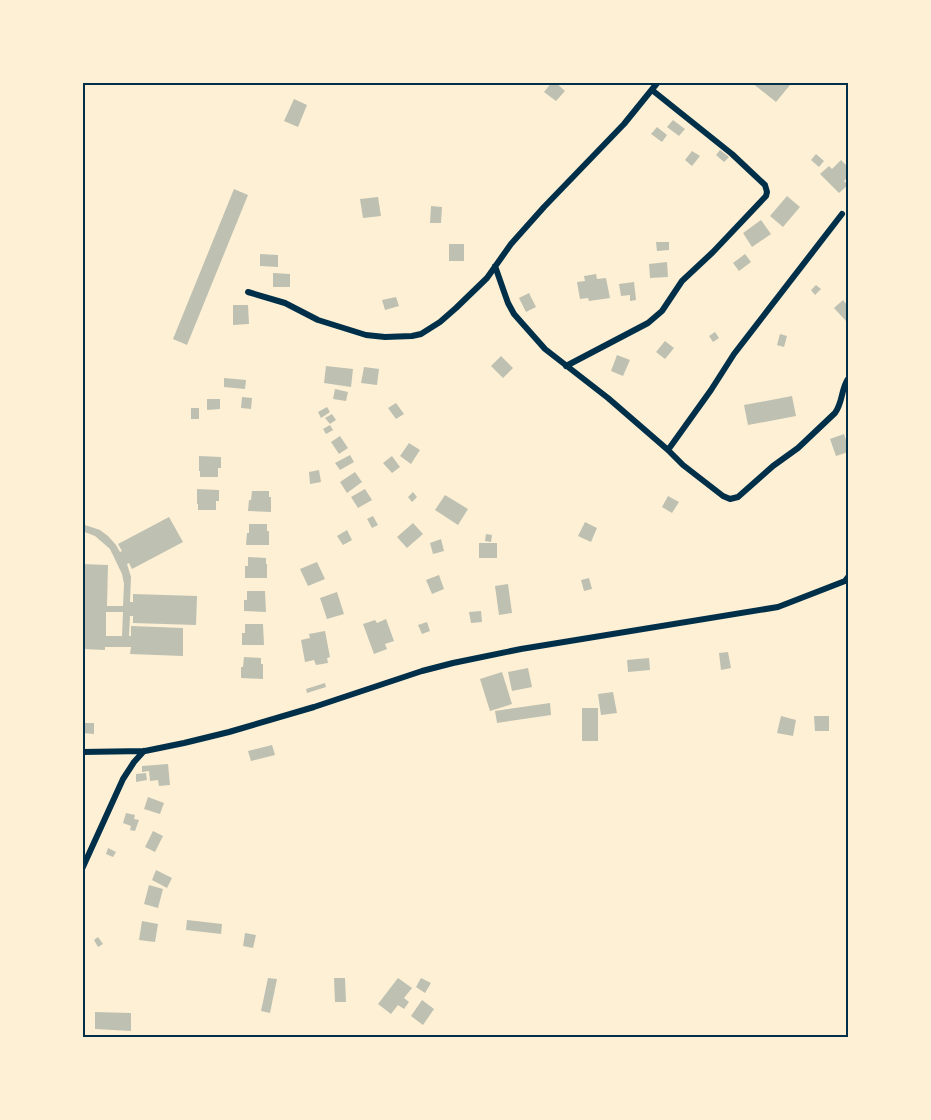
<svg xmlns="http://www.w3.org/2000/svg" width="931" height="1120" viewBox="0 0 931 1120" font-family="Arial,sans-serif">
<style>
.building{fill:#bec0b2;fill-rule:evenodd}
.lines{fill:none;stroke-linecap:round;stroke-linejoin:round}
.minor{stroke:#003049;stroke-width:6}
.neatline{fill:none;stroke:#003049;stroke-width:2}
</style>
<rect width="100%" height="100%" fill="#fdf0d5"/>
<path class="building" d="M 552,82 L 555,82 L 565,91 L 556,101 L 544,92 Z
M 751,82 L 787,82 L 790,85 L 776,102 Z
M 294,99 L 307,105 L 298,127 L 284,121 Z
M 673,120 L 685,129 L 679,136 L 667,127 Z
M 657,127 L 667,135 L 662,142 L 651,134 Z
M 720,150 L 729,157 L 724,162 L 716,155 Z
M 692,151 L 700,156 L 692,166 L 685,160 Z
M 816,154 L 824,161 L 819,167 L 811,160 Z
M 841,160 L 848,167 L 848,177 L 844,181 L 848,185 L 839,193 L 820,174 L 829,166 L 832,169 Z
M 234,189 L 248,195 L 187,345 L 173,339 Z
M 787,196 L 800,207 L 783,227 L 770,216 Z
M 378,197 L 381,216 L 363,218 L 360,199 Z
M 431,206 L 442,207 L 441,223 L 430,223 Z
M 761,220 L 771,234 L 752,247 L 743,233 Z
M 656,242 L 669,242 L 669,250 L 657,251 Z
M 449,244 L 464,244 L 464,261 L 449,261 Z
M 260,254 L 278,255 L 278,267 L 260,266 Z
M 745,254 L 751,262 L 739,271 L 733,263 Z
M 667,262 L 668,277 L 650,278 L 649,264 Z
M 273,273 L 290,274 L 290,287 L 273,287 Z
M 596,274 L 597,279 L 606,278 L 610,298 L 589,301 L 588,298 L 580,299 L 577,282 L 585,281 L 584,276 Z
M 634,282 L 636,300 L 630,301 L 630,295 L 621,296 L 619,284 Z
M 816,285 L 821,289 L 815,295 L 811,290 Z
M 529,293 L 536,307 L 526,312 L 519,298 Z
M 396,297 L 399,306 L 385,310 L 382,300 Z
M 843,300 L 848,306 L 848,319 L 846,321 L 834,308 Z
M 233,305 L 248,305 L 249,324 L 233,325 Z
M 715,332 L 719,338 L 713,342 L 709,336 Z
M 780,334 L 787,336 L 784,347 L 777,345 Z
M 665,341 L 674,348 L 665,359 L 656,352 Z
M 617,355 L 630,360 L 623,376 L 611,371 Z
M 501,356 L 513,368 L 503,378 L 491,366 Z
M 326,366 L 353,369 L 351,387 L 324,383 Z
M 364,367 L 379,369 L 377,385 L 361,383 Z
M 224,378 L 246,380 L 245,389 L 224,387 Z
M 335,389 L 348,392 L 346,401 L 333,399 Z
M 792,396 L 796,416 L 748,425 L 744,405 Z
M 242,397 L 252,398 L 251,409 L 241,408 Z
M 207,399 L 220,399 L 220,409 L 207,410 Z
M 396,403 L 404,414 L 396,419 L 388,408 Z
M 327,407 L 330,412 L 321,418 L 318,412 Z
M 191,408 L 199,408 L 199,419 L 191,419 Z
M 332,414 L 336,420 L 330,424 L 325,418 Z
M 330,425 L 333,430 L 326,434 L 323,429 Z
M 844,434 L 848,446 L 848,452 L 836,456 L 830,439 Z
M 340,436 L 348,448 L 339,454 L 331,442 Z
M 409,443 L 420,450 L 411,464 L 400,456 Z
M 350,455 L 354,462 L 340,470 L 335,463 Z
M 199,456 L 221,457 L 221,468 L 218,468 L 218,477 L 200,477 L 200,471 L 199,471 Z
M 392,456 L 400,467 L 392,473 L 383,463 Z
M 319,470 L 321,482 L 310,484 L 309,472 Z
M 355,472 L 362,482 L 347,493 L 340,482 Z
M 197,489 L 219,490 L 219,501 L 216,501 L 216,510 L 198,510 L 198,504 L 197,504 Z
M 365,489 L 372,500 L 358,508 L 351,497 Z
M 252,491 L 269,491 L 269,497 L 271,497 L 271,512 L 248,511 L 249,500 L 251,500 Z
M 413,492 L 417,497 L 412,502 L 408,497 Z
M 445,495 L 468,509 L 458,525 L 435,510 Z
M 668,496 L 679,502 L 672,513 L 662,507 Z
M 373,516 L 378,525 L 372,528 L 367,519 Z
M 169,517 L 183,542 L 132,569 L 129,563 L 127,564 L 131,577 L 130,602 L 133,602 L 133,594 L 197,596 L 196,625 L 133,623 L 133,616 L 130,616 L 129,636 L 131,636 L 131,626 L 183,628 L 183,656 L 130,654 L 131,647 L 105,647 L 105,650 L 82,649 L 82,564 L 108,565 L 107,606 L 123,606 L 124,584 L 122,574 L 110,549 L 95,536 L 82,531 L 82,524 L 100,530 L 108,536 L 116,545 L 120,552 L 122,551 L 118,544 ZM 106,612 L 123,612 L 122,636 L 106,636 Z
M 585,522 L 597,528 L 591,542 L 578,536 Z
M 413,523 L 423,534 L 407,548 L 397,537 Z
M 249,524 L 267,524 L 267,531 L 269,531 L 269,545 L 246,545 L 247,533 L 249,533 Z
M 347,530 L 352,540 L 343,545 L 337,536 Z
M 486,534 L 492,535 L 491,542 L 485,541 Z
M 441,539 L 444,551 L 433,554 L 430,543 Z
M 479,543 L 497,543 L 497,558 L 479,558 Z
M 248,557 L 266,558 L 266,564 L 267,564 L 267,578 L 245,578 L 245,566 L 248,566 Z
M 317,562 L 325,579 L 308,586 L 300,569 Z
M 439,575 L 444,589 L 432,594 L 426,580 Z
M 589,578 L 592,589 L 584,591 L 581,580 Z
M 508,584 L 512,613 L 499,615 L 495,586 Z
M 247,591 L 265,591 L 266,612 L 244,611 L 244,600 L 247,600 Z
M 337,592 L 344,614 L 327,619 L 320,598 Z
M 481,611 L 482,622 L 471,623 L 469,612 Z
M 386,619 L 394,641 L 385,644 L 387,649 L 374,654 L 363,624 L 375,620 L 377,623 Z
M 427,622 L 430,631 L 422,634 L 418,625 Z
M 245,624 L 263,624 L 264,645 L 242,645 L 242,633 L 245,633 Z
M 325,631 L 330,657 L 327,658 L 328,663 L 316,665 L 314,660 L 305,662 L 301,640 L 310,638 L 309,634 Z
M 728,652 L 731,668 L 721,670 L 719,653 Z
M 244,657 L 261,658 L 261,664 L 263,664 L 263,679 L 241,678 L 241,667 L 243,667 Z
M 649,658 L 650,670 L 628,672 L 627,660 Z
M 528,668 L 532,687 L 512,691 L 508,672 Z
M 502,672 L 512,704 L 490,711 L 480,679 Z
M 325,683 L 326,687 L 307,693 L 306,689 Z
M 613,692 L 617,713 L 601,715 L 598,694 Z
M 550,703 L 551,715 L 497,723 L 495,711 Z
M 582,708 L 598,708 L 598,741 L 582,741 Z
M 781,716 L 796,720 L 793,736 L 777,733 Z
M 814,716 L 829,716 L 829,731 L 815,731 Z
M 82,723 L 94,723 L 94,734 L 82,733 Z
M 272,745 L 275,755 L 251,761 L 248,751 Z
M 168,764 L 170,785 L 159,786 L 158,780 L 150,781 L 149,771 L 142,772 L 142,766 Z
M 146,773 L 147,780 L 136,782 L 136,774 Z
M 148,797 L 164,803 L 160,814 L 144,809 Z
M 126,813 L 135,815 L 134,819 L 139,820 L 135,831 L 130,830 L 131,826 L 123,823 Z
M 153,831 L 163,836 L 155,852 L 145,847 Z
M 108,848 L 116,852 L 113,857 L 106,854 Z
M 156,870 L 172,878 L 167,888 L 152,880 Z
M 149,885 L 163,889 L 158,908 L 144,904 Z
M 187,920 L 222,924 L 221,934 L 186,930 Z
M 142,921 L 158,924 L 155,942 L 139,940 Z
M 245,933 L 256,935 L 253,948 L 243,946 Z
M 98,937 L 103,944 L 98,947 L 94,940 Z
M 268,978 L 277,979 L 270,1013 L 261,1011 Z
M 334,978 L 345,978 L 346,1002 L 335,1002 Z
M 398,978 L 412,988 L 404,998 L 409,1002 L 404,1009 L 398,1005 L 391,1014 L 378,1004 Z
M 421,978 L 431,983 L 425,993 L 416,987 Z
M 422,1000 L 434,1009 L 423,1025 L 411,1016 Z
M 95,1012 L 131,1013 L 131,1031 L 95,1029 Z"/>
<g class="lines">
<path class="minor" d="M 495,266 L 508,303 L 514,314 L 545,349 L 608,398 L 668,450 L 683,465 L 723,496 L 730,499 L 738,497 L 773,466 L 798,448 L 835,413 C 843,402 841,389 848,379
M 248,292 L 285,303 L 318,320 L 366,335 L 385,337 L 412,336 L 421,334 L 440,322 L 456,308 L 487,278 L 511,244 L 544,207 L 624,124 L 658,82
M 566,366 L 648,323 L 662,311 L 682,281 L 713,252 L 766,196 L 767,192 L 765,185 L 732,154 L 652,90
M 668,450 L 711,390 L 734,354 L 842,214
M 82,752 L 145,751 L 184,743 L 229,732 L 314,707 L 422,671 L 453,663 L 521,649 L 778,607 L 845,581 L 848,577
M 82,869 L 123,779 L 134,762 L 144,751"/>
</g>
<rect width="931" height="1120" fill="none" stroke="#fdf0d5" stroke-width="168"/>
<rect x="84" y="84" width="763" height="952" class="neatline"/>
</svg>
